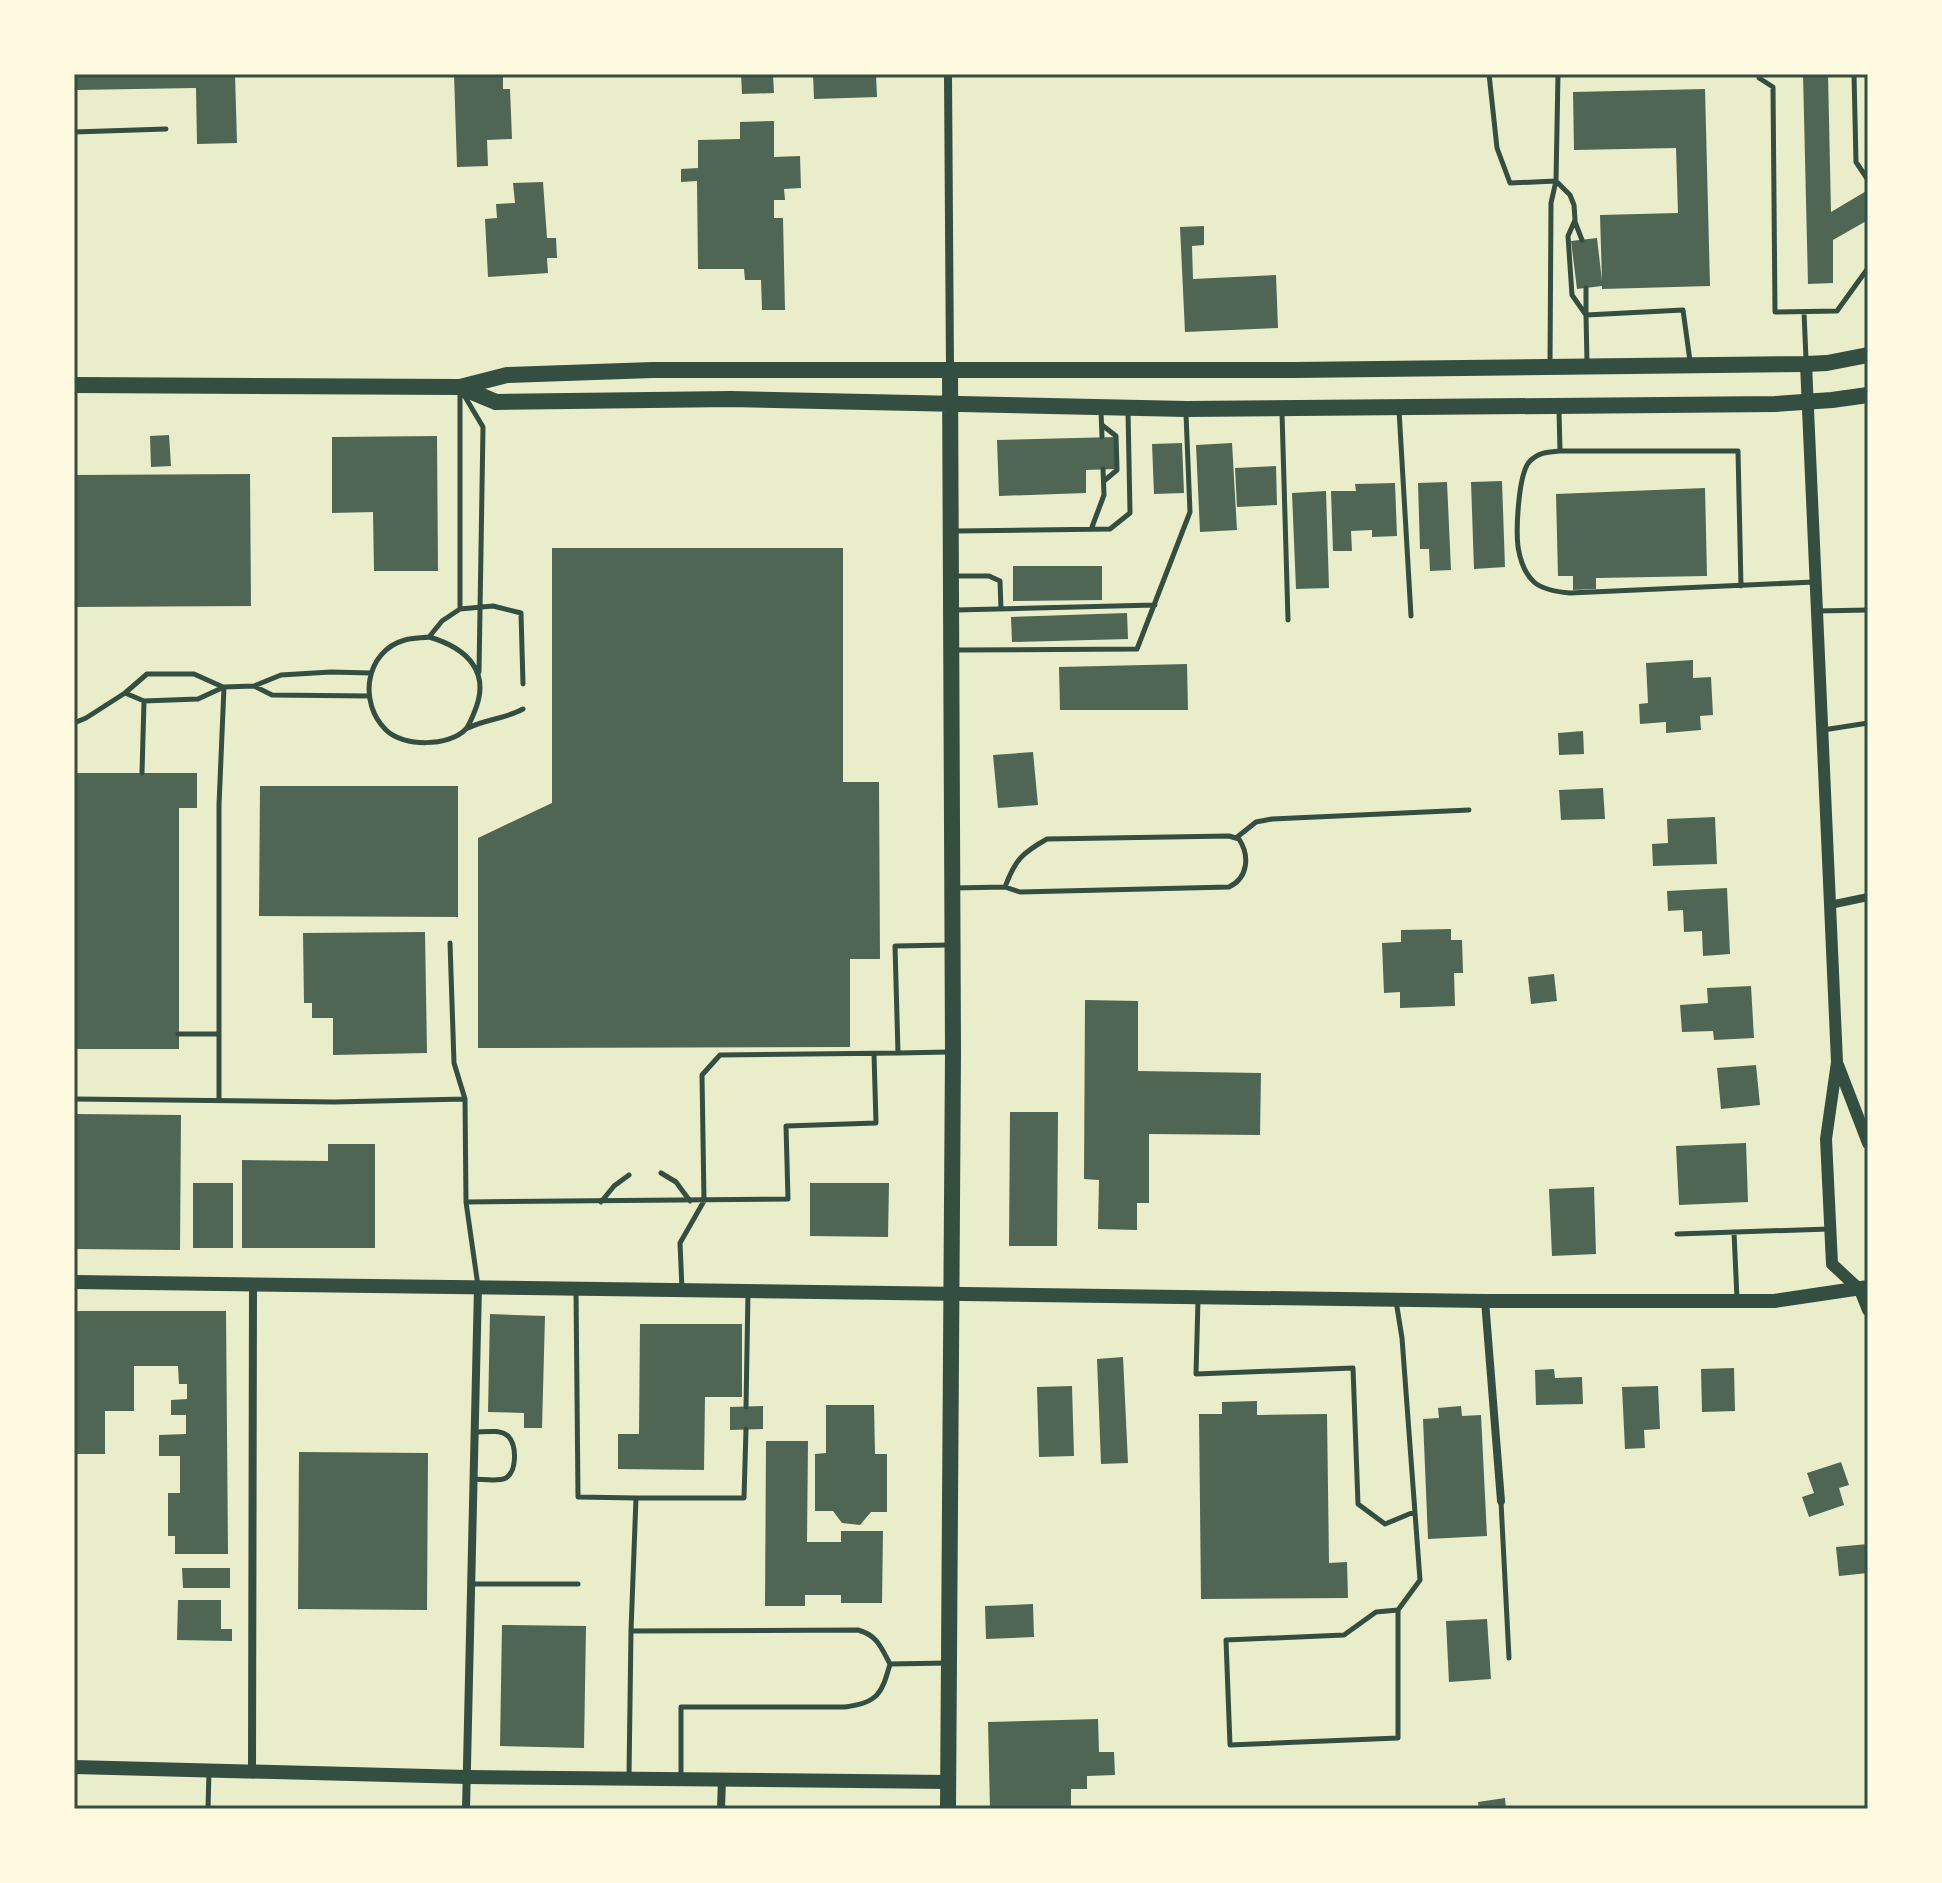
<svg xmlns="http://www.w3.org/2000/svg" width="1942" height="1883" viewBox="0 0 1942 1883" font-family="Manrope,sans-serif">
<style>
.building{fill:#4f6655}
.lines{fill:none;stroke-linecap:round;stroke-linejoin:round}
.service{stroke:#344e41;stroke-width:5}
.minor{stroke:#344e41;stroke-width:8}
.tertiary{stroke:#344e41;stroke-width:12}
.secondary{stroke:#344e41;stroke-width:14}
.primary{stroke:#344e41;stroke-width:16}
.neatline{fill:none;stroke:#344e41;stroke-width:3}
</style>
<rect width="100%" height="100%" fill="#e9edc9"/>
<path class="building" d="M 74,74 L 235,74 L 237,143 L 197,144 L 196,88 L 74,90 Z
M 454,74 L 503,74 L 503,89 L 510,89 L 512,139 L 487,140 L 488,166 L 457,167 Z
M 741,74 L 773,74 L 774,93 L 742,94 Z
M 813,74 L 876,74 L 877,97 L 814,99 Z
M 1803,74 L 1828,74 L 1831,212 L 1868,190 L 1868,220 L 1833,240 L 1833,283 L 1808,284 Z
M 1705,89 L 1710,286 L 1602,289 L 1602,286 L 1577,289 L 1571,241 L 1597,238 L 1602,281 L 1600,215 L 1678,213 L 1676,148 L 1574,150 L 1573,92 Z
M 774,121 L 774,157 L 800,156 L 801,188 L 784,189 L 785,200 L 774,200 L 774,218 L 783,218 L 785,310 L 762,310 L 761,280 L 745,280 L 744,269 L 698,269 L 697,181 L 681,182 L 681,169 L 698,168 L 698,140 L 740,139 L 740,122 Z
M 543,182 L 547,238 L 556,238 L 557,258 L 547,258 L 548,273 L 488,277 L 485,219 L 497,218 L 496,204 L 515,203 L 513,183 Z
M 1204,226 L 1204,245 L 1192,246 L 1193,279 L 1276,275 L 1278,328 L 1185,332 L 1180,227 Z
M 169,435 L 171,466 L 151,467 L 150,436 Z
M 437,436 L 438,571 L 374,571 L 373,512 L 332,513 L 332,437 Z
M 1115,437 L 1116,469 L 1086,470 L 1086,493 L 999,496 L 997,440 Z
M 1182,443 L 1184,493 L 1154,494 L 1152,444 Z
M 1232,443 L 1237,530 L 1200,532 L 1196,445 Z
M 1276,466 L 1277,505 L 1237,507 L 1235,468 Z
M 250,474 L 251,606 L 74,607 L 74,475 Z
M 1502,481 L 1505,567 L 1474,569 L 1471,482 Z
M 1447,482 L 1451,570 L 1430,571 L 1429,549 L 1420,549 L 1418,483 Z
M 1395,483 L 1397,536 L 1372,537 L 1372,530 L 1351,531 L 1352,551 L 1333,551 L 1331,491 L 1356,491 L 1355,484 Z
M 1705,488 L 1707,576 L 1596,578 L 1596,589 L 1573,590 L 1573,576 L 1558,576 L 1556,494 Z
M 1326,491 L 1329,588 L 1296,589 L 1292,493 Z
M 552,548 L 843,548 L 843,782 L 879,782 L 880,959 L 850,959 L 850,1047 L 478,1048 L 478,838 L 552,803 Z
M 1013,566 L 1102,566 L 1102,600 L 1013,601 Z
M 1127,613 L 1128,639 L 1012,642 L 1011,617 Z
M 1693,660 L 1693,678 L 1711,677 L 1713,715 L 1700,716 L 1701,730 L 1666,733 L 1666,722 L 1640,724 L 1639,704 L 1648,703 L 1646,663 Z
M 1187,664 L 1188,710 L 1060,710 L 1059,667 Z
M 1583,731 L 1584,754 L 1559,755 L 1558,733 Z
M 1033,752 L 1038,805 L 998,808 L 993,755 Z
M 74,773 L 197,773 L 197,808 L 179,808 L 179,1049 L 74,1049 Z
M 260,786 L 458,786 L 458,917 L 259,916 Z
M 1603,788 L 1605,819 L 1561,820 L 1559,790 Z
M 1715,817 L 1717,864 L 1653,866 L 1652,844 L 1668,843 L 1667,819 Z
M 1727,888 L 1730,954 L 1703,956 L 1702,931 L 1684,932 L 1683,910 L 1668,911 L 1667,891 Z
M 1451,929 L 1451,940 L 1462,940 L 1463,973 L 1454,973 L 1455,1006 L 1400,1008 L 1400,992 L 1384,993 L 1382,943 L 1401,942 L 1401,930 Z
M 425,932 L 427,1053 L 333,1055 L 333,1018 L 312,1018 L 312,1003 L 304,1003 L 303,933 Z
M 1554,974 L 1557,1001 L 1531,1004 L 1528,977 Z
M 1751,986 L 1754,1038 L 1714,1040 L 1713,1031 L 1682,1032 L 1680,1005 L 1708,1003 L 1707,988 Z
M 1085,1000 L 1138,1001 L 1138,1071 L 1261,1073 L 1260,1135 L 1149,1134 L 1149,1203 L 1137,1203 L 1137,1230 L 1098,1229 L 1099,1180 L 1084,1179 Z
M 1756,1065 L 1760,1105 L 1721,1109 L 1717,1068 Z
M 1010,1112 L 1058,1112 L 1057,1246 L 1009,1246 Z
M 75,1114 L 181,1115 L 180,1250 L 74,1249 Z
M 1746,1143 L 1748,1202 L 1679,1205 L 1676,1146 Z
M 328,1144 L 375,1144 L 375,1248 L 242,1248 L 242,1160 L 328,1161 Z
M 193,1183 L 233,1183 L 233,1248 L 193,1248 Z
M 810,1183 L 889,1183 L 888,1237 L 810,1236 Z
M 1594,1187 L 1596,1254 L 1552,1256 L 1549,1189 Z
M 74,1311 L 226,1311 L 228,1554 L 175,1554 L 175,1536 L 168,1536 L 168,1493 L 180,1493 L 180,1456 L 159,1456 L 159,1435 L 186,1434 L 186,1415 L 171,1415 L 171,1400 L 187,1399 L 187,1384 L 179,1384 L 178,1366 L 134,1366 L 134,1411 L 105,1411 L 105,1454 L 74,1454 Z
M 490,1314 L 545,1316 L 542,1428 L 524,1428 L 524,1413 L 488,1412 Z
M 640,1324 L 742,1324 L 742,1397 L 705,1397 L 704,1470 L 618,1469 L 618,1434 L 639,1434 Z
M 1123,1357 L 1128,1463 L 1101,1464 L 1097,1359 Z
M 1734,1368 L 1735,1411 L 1702,1412 L 1701,1369 Z
M 1554,1369 L 1555,1378 L 1582,1377 L 1583,1404 L 1536,1405 L 1535,1370 Z
M 1072,1386 L 1074,1456 L 1039,1457 L 1037,1387 Z
M 1658,1386 L 1660,1429 L 1644,1430 L 1645,1448 L 1625,1449 L 1622,1387 Z
M 1257,1401 L 1257,1415 L 1327,1414 L 1329,1563 L 1347,1562 L 1348,1598 L 1201,1599 L 1199,1414 L 1222,1414 L 1222,1402 Z
M 826,1405 L 874,1405 L 875,1454 L 887,1454 L 887,1512 L 871,1512 L 860,1525 L 842,1523 L 833,1511 L 815,1511 L 815,1454 L 826,1453 Z
M 763,1406 L 763,1429 L 730,1430 L 730,1407 Z
M 1461,1406 L 1462,1416 L 1481,1415 L 1487,1536 L 1428,1539 L 1423,1419 L 1439,1418 L 1438,1408 Z
M 766,1441 L 808,1441 L 807,1542 L 841,1542 L 841,1531 L 883,1531 L 882,1603 L 841,1603 L 841,1595 L 805,1595 L 805,1606 L 765,1606 Z
M 299,1452 L 428,1453 L 427,1610 L 298,1609 Z
M 1841,1462 L 1849,1485 L 1839,1488 L 1844,1505 L 1809,1517 L 1802,1497 L 1814,1493 L 1807,1473 Z
M 1868,1544 L 1868,1573 L 1839,1576 L 1836,1547 Z
M 182,1568 L 230,1568 L 230,1588 L 183,1588 Z
M 178,1600 L 221,1600 L 221,1629 L 232,1629 L 232,1641 L 177,1640 Z
M 1033,1604 L 1034,1637 L 986,1639 L 985,1606 Z
M 1487,1619 L 1491,1679 L 1449,1682 L 1446,1621 Z
M 502,1625 L 586,1626 L 584,1748 L 500,1746 Z
M 1098,1719 L 1099,1752 L 1114,1752 L 1115,1775 L 1087,1776 L 1087,1789 L 1071,1789 L 1071,1809 L 990,1809 L 988,1722 Z
M 1505,1798 L 1506,1809 L 1479,1809 L 1478,1802 Z"/>
<g class="lines">
<path class="service" d="M 1489,74 L 1497,148 L 1510,183 L 1556,181 L 1570,195 L 1574,205 L 1575,220 L 1568,236 L 1572,295 L 1586,315 L 1587,362
M 1759,74 L 1759,78 L 1773,87 L 1775,312 L 1837,311 L 1868,268
M 1854,74 L 1856,162 L 1868,180
M 74,132 L 166,129
M 1575,222 L 1582,240
M 1586,288 L 1586,315 L 1683,310 L 1690,361
M 1804,312 L 1806,359
M 1550,366 L 1551,203 L 1556,181 L 1558,74
M 464,395 L 483,427 L 479,672
M 1399,410 L 1411,616
M 1559,410 L 1560,451
M 1101,411 L 1102,437
M 1282,413 L 1288,620
M 1102,425 L 1116,436 L 1117,470 L 1104,481
M 1092,527 L 1104,495 L 1103,469
M 956,531 L 1110,529 L 1130,513 L 1128,411
M 954,576 L 989,576 L 1000,581 L 1001,609
M 1741,586 L 1738,451 L 1560,451 C 1548,452 1539,452 1530,461 C 1518,473 1516,530 1518,547 C 1520,559 1525,574 1534,582 C 1543,590 1558,592 1570,593 L 1814,582
M 460,609 L 493,606 L 521,613 L 523,684
M 956,610 L 1155,605
M 1817,611 L 1868,610
M 429,637 C 467,648 492,672 474,713 C 472,718 469,725 466,729 C 449,747 403,747 386,730 C 358,703 365,651 405,640 C 412,638 422,638 429,637 Z
M 429,637 L 442,621 L 460,609 L 460,392
M 956,650 L 1137,649 L 1190,512 L 1186,414
M 254,686 L 272,695 L 369,696
M 125,693 L 144,701 L 198,699 L 224,687 L 254,686 L 281,675 L 331,672 L 371,673
M 74,723 L 86,718 L 125,693 L 147,674 L 194,674 L 223,687
M 468,728 C 486,719 505,719 523,709
M 1823,730 L 1868,723
M 142,773 L 144,701
M 1236,838 L 1256,822 L 1272,819 L 1469,810
M 953,888 L 1005,887 L 1020,892 L 1229,887 C 1248,878 1250,856 1239,839 L 1229,836 L 1047,839 C 1022,853 1015,860 1005,887
M 450,943 L 454,1063 L 465,1099 L 466,1202 L 478,1286
M 178,1034 L 217,1034
M 898,1053 L 948,1052
M 74,1099 L 334,1102 L 465,1099
M 219,1100 L 219,805 L 224,687
M 661,1173 L 676,1182 L 690,1201
M 466,1202 L 788,1199 L 786,1126 L 876,1123 L 874,1054
M 601,1202 L 614,1186 L 629,1175
M 1734,1232 L 1737,1299
M 1677,1234 L 1829,1229
M 682,1289 L 680,1243 L 704,1201 L 702,1075 L 720,1055 L 898,1053 L 895,946 L 950,945
M 576,1290 L 578,1497 L 636,1498 L 631,1631
M 1198,1300 L 1196,1374 L 1353,1368 L 1358,1504 L 1385,1524 L 1414,1512
M 1396,1301 L 1402,1338 L 1420,1580 L 1398,1610 L 1376,1612 L 1344,1635 L 1226,1640 L 1230,1745 L 1398,1738 L 1398,1610
M 746,1407 L 748,1292
M 473,1479 C 483,1479 498,1482 506,1478 C 517,1471 517,1445 508,1436 C 500,1429 485,1432 475,1432
M 636,1498 L 744,1498 L 746,1429
M 1501,1502 L 1509,1658
M 471,1584 L 578,1584
M 629,1775 L 631,1631 L 858,1630 C 877,1635 881,1647 890,1664 L 948,1663
M 681,1778 L 681,1707 L 845,1707 C 878,1703 882,1693 890,1664
M 208,1809 L 209,1771"/>
<path class="minor" d="M 948,74 L 950,370
M 1830,905 L 1868,897
M 1485,1301 L 1501,1501
M 252,1771 L 253,1284
M 466,1809 L 478,1287
M 721,1809 L 722,1779"/>
<path class="tertiary" d="M 1806,364 L 1837,1062 L 1826,1139 L 1832,1264 L 1860,1290 L 1868,1310
M 1838,1065 L 1868,1143"/>
<path class="secondary" d="M 74,1282 L 1485,1301 L 1774,1301 L 1868,1287
M 74,1767 L 467,1777 L 948,1782"/>
<path class="primary" d="M 74,385 L 460,387 L 507,375 L 653,370 L 1295,370 L 1806,364 L 1827,363 L 1868,355
M 460,387 L 496,402 L 731,399 L 1186,409 L 1775,404 L 1832,400 L 1868,395
M 948,1809 L 953,1052 L 950,370"/>
</g>
<rect width="1942" height="1883" fill="none" stroke="#fefae0" stroke-width="152"/>
<rect x="76" y="76" width="1790" height="1731" class="neatline"/>
</svg>
